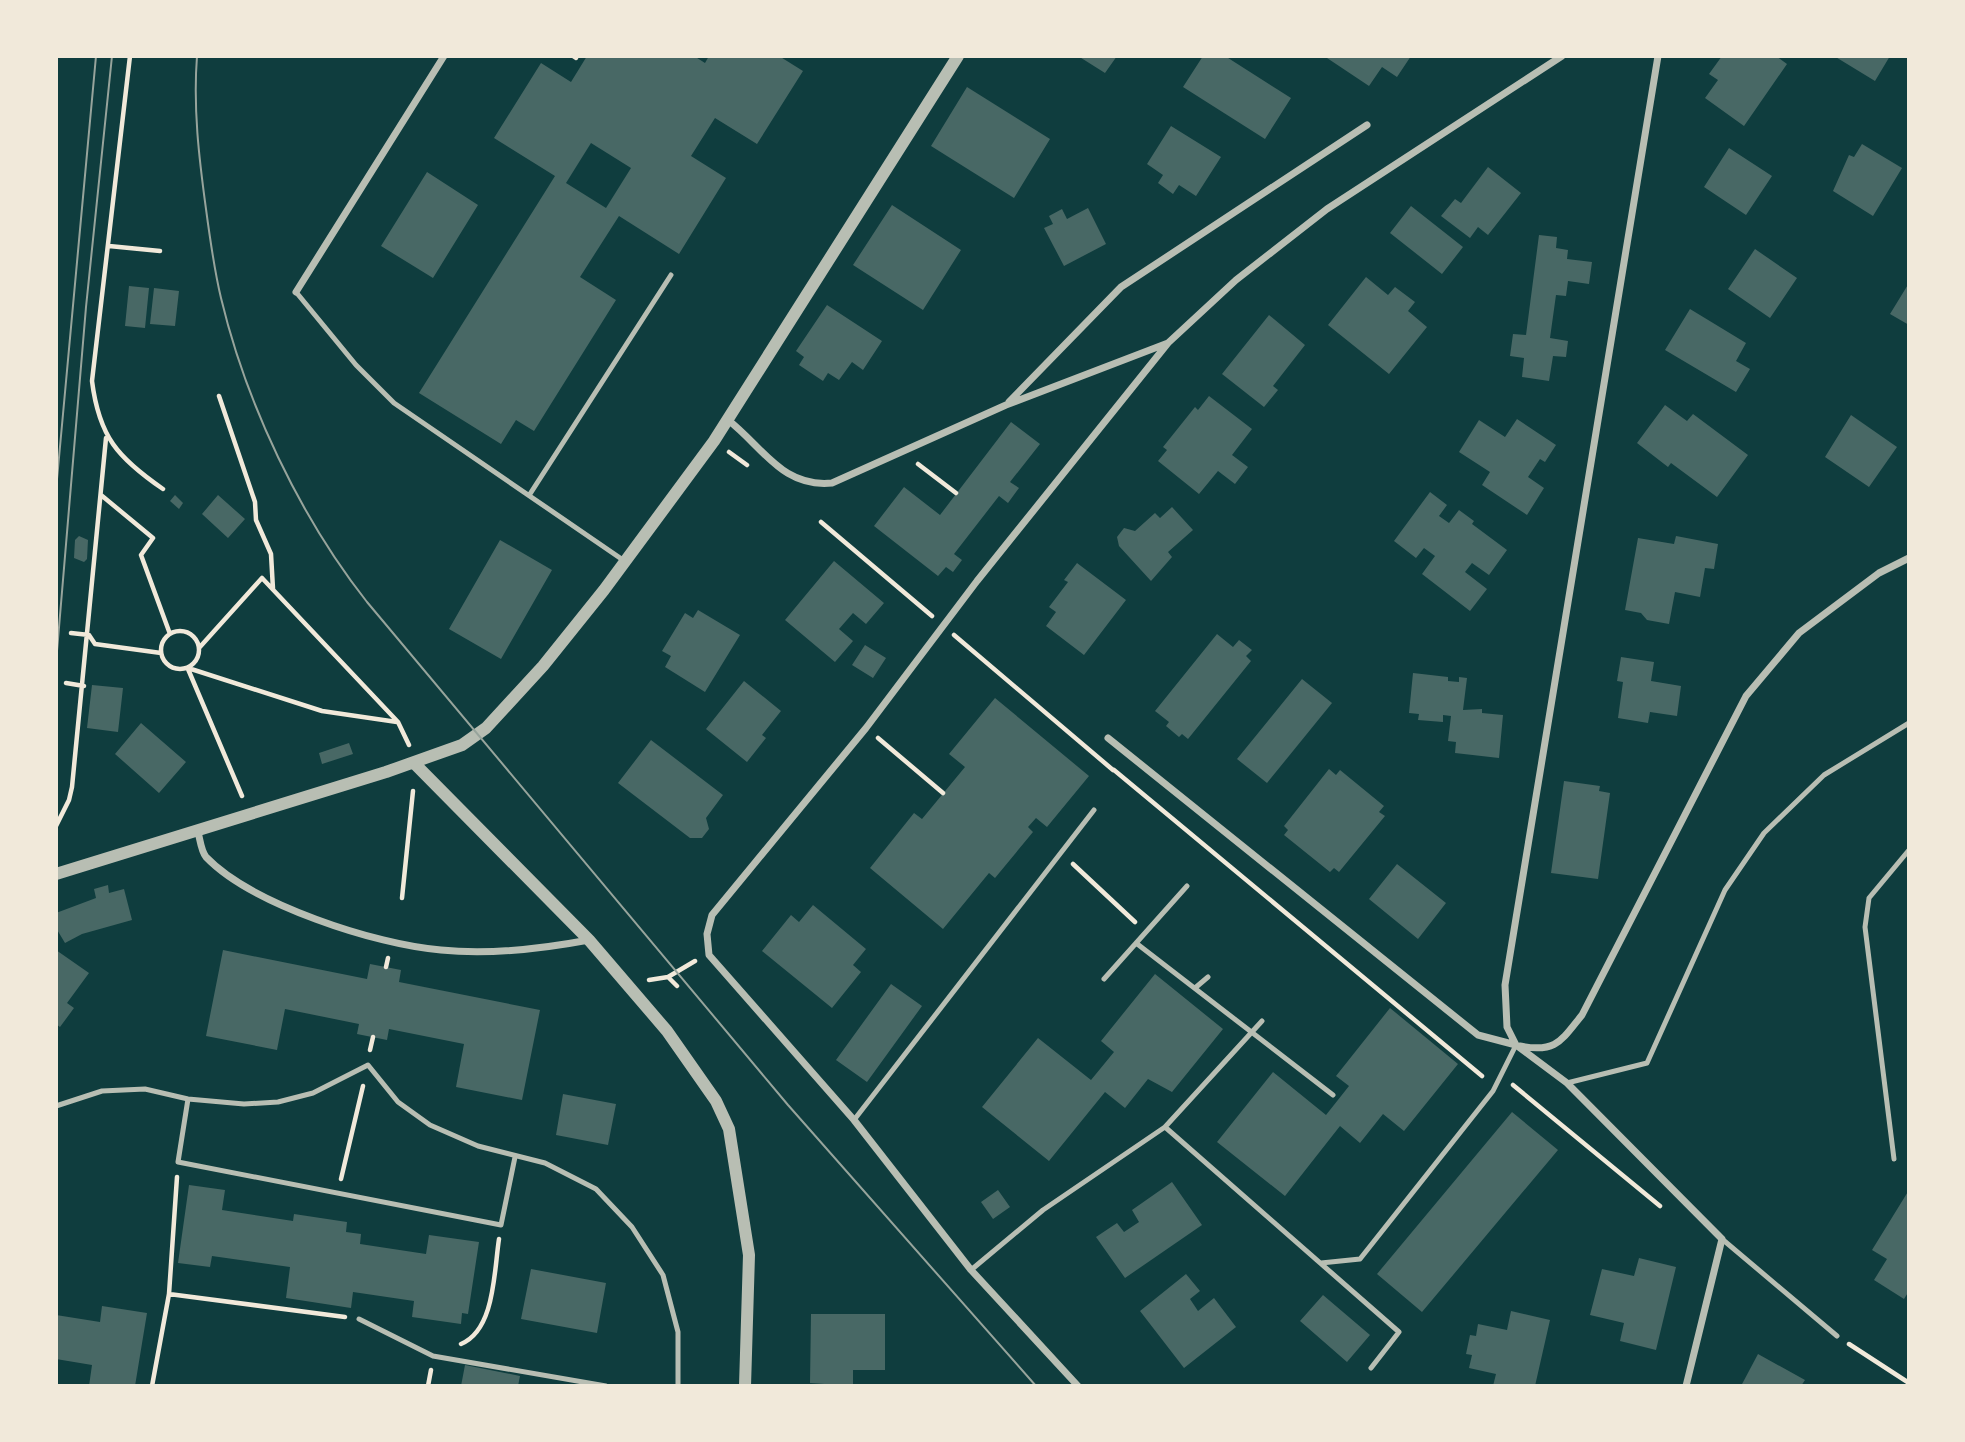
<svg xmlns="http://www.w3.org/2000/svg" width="1965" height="1442" viewBox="0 0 1965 1442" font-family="Manrope,sans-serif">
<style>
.building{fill:#486865;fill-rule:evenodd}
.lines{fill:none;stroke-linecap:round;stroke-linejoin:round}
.path{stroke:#f1e9da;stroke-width:4.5}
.service{stroke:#b8beb3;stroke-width:5}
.minor{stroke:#b8beb3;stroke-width:7}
.tertiary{stroke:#b8beb3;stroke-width:12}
.tram{stroke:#97a49c;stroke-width:2}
</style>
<rect width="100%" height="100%" fill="#0f3d3e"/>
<path class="building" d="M 587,56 L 694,56 L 705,63 L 709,56 L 779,56 L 803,71 L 757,144 L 715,118 L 691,156 L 726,178 L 679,254 L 619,216 L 580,277 L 616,300 L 534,431 L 516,420 L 501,444 L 419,393 L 555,176 L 494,138 L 541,63 L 571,82 ZM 591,143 L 631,168 L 606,208 L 566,183 Z
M 1078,56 L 1117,56 L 1105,73 Z
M 1203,56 L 1225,56 L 1291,98 L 1265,139 L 1183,87 Z
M 1324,56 L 1411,56 L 1397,77 L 1382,67 L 1369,86 Z
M 1722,56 L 1776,56 L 1787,64 L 1744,126 L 1705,98 L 1718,80 L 1709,74 Z
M 1834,56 L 1890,56 L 1875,81 Z
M 967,87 L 1050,139 L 1014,198 L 931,146 Z
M 1171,126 L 1221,157 L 1196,196 L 1179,185 L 1173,194 L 1158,183 L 1163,175 L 1147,164 Z
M 1862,144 L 1902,168 L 1873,216 L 1833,191 L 1849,155 L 1854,157 Z
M 1729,148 L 1772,176 L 1746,215 L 1704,187 Z
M 1488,167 L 1521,193 L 1488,235 L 1478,227 L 1470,238 L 1441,216 L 1455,199 L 1461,203 Z
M 427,172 L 478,205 L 433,278 L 381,246 Z
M 892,205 L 961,250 L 923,310 L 853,265 Z
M 1411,206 L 1463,247 L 1442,274 L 1390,233 Z
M 1088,208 L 1106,244 L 1064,266 L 1044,228 L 1053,224 L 1049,216 L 1062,209 L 1067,219 Z
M 1539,235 L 1557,237 L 1556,248 L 1568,250 L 1567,259 L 1592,262 L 1589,284 L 1568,281 L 1566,296 L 1556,295 L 1550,338 L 1568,341 L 1566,357 L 1553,356 L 1549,381 L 1522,377 L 1524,358 L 1510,356 L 1513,334 L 1526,335 Z
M 1755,249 L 1797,278 L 1770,318 L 1728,289 Z
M 1366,277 L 1388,295 L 1395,287 L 1415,302 L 1408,311 L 1427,327 L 1389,374 L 1328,325 Z
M 1909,283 L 1909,325 L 1890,314 Z
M 129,286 L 149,288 L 145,328 L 125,326 Z
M 154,288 L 179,291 L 175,326 L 150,324 Z
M 827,305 L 882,341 L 863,370 L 852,362 L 839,380 L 828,373 L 823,381 L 799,365 L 804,357 L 796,351 Z
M 1690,309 L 1746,343 L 1736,361 L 1750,369 L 1736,392 L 1665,350 Z
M 1269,315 L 1305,345 L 1273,386 L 1278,390 L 1264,407 L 1222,374 Z
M 1209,396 L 1252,429 L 1232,455 L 1248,467 L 1235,484 L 1218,471 L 1199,494 L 1158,461 L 1167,450 L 1163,447 L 1195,407 L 1198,410 Z
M 1665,405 L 1687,421 L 1693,414 L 1748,455 L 1717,497 L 1671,463 L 1668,467 L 1637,443 Z
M 1851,415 L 1897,447 L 1869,487 L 1825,457 Z
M 1517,419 L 1556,445 L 1545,462 L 1540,459 L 1528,477 L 1544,488 L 1527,515 L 1482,485 L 1490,472 L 1459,452 L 1479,420 L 1505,437 Z
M 1011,422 L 1040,444 L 1010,482 L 1019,488 L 1008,503 L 999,496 L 954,554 L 962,560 L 953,572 L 946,567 L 938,576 L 874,526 L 904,487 L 940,515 Z
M 1430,492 L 1447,505 L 1439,516 L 1449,523 L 1459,510 L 1474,521 L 1472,524 L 1507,550 L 1489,575 L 1472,563 L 1465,572 L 1487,589 L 1470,611 L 1422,574 L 1435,556 L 1424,548 L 1416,558 L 1394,541 Z
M 175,495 L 183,503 L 179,509 L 170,501 Z
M 218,495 L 245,519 L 228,538 L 202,514 Z
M 1172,507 L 1193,530 L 1168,552 L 1172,557 L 1151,581 L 1119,546 L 1117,537 L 1124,528 L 1135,531 L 1155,513 L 1160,518 Z
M 79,536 L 88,540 L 87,559 L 84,562 L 74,558 L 75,540 Z
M 1676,536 L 1718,544 L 1714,569 L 1705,568 L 1700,597 L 1675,592 L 1669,624 L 1647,620 L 1641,613 L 1625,610 L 1638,538 L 1674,544 Z
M 500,540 L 552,570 L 501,659 L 449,629 Z
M 834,561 L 884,603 L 866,624 L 853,613 L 839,629 L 853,641 L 835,662 L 785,620 Z
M 1077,563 L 1126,600 L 1084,655 L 1046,626 L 1056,612 L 1049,607 L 1068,582 L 1064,580 Z
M 698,610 L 740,635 L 705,692 L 665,667 L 671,656 L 662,651 L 685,613 L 693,618 Z
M 1217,634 L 1233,647 L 1239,640 L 1252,650 L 1246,656 L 1251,661 L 1188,739 L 1182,734 L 1179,737 L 1166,726 L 1169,722 L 1155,711 Z
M 865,645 L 886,658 L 873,678 L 852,665 Z
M 1621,657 L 1654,662 L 1651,681 L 1681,686 L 1677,716 L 1650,712 L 1648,723 L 1618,718 L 1623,682 L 1617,681 Z
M 1413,673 L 1448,677 L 1448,681 L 1459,682 L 1459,677 L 1467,678 L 1463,710 L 1482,709 L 1482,713 L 1503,715 L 1499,758 L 1455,753 L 1456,742 L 1448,741 L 1451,716 L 1443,715 L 1443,722 L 1418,720 L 1419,714 L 1409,713 Z
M 1302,679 L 1332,703 L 1267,783 L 1237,759 Z
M 744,681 L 781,711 L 762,735 L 766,738 L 747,762 L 706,729 Z
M 92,685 L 123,688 L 118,732 L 87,728 Z
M 995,698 L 1089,776 L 1047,827 L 1036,818 L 1028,827 L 1033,832 L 995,878 L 989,873 L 943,929 L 870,868 L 914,813 L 922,819 L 965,767 L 949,754 Z
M 141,723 L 186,762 L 159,793 L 115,754 Z
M 651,740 L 723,795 L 706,818 L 709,829 L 702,838 L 690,838 L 618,783 Z
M 349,743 L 353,754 L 322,764 L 319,753 Z
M 1329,769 L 1336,775 L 1340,770 L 1384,806 L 1379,812 L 1385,816 L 1339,872 L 1334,868 L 1330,872 L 1284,835 L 1288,830 L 1284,826 Z
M 1564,781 L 1600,786 L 1599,791 L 1610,793 L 1598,879 L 1551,873 Z
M 1397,864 L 1446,903 L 1418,939 L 1369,899 Z
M 108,885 L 109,893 L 124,889 L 132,920 L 82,934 L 65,943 L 56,928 L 56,913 L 96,898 L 94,889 Z
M 813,905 L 866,949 L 853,965 L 861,972 L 832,1008 L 762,951 L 791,915 L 799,922 Z
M 56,950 L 89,973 L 67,1003 L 74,1008 L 60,1027 L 56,1024 Z
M 223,950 L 367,979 L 370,964 L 401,970 L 399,982 L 540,1010 L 522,1100 L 456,1087 L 464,1044 L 389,1029 L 387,1040 L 357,1034 L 359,1024 L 285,1009 L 277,1050 L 206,1036 Z
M 1155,974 L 1223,1029 L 1172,1092 L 1148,1079 L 1125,1108 L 1105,1092 L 1049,1161 L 982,1107 L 1038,1038 L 1091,1080 L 1114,1052 L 1101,1041 Z
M 891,984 L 922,1006 L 867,1082 L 836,1060 Z
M 1390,1008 L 1458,1064 L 1404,1131 L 1383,1114 L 1360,1143 L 1340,1126 L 1285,1196 L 1217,1142 L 1273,1072 L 1326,1115 L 1349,1086 L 1336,1076 Z
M 563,1094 L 616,1104 L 608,1145 L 556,1135 Z
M 1512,1112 L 1558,1150 L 1422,1312 L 1377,1274 Z
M 1172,1182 L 1202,1225 L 1125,1278 L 1096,1237 L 1117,1223 L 1124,1232 L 1139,1222 L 1132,1210 Z
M 189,1185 L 225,1190 L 222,1210 L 293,1221 L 294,1214 L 347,1222 L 346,1232 L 361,1234 L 360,1244 L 426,1254 L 429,1235 L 479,1242 L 468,1314 L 462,1313 L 461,1324 L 412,1317 L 414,1301 L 353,1292 L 351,1308 L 286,1298 L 290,1267 L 212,1256 L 210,1267 L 178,1263 Z
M 998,1190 L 1010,1207 L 993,1219 L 981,1202 Z
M 1909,1190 L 1909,1291 L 1904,1299 L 1874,1280 L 1887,1259 L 1872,1250 Z
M 1639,1258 L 1676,1267 L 1656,1350 L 1620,1341 L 1624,1323 L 1590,1315 L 1602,1269 L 1634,1276 Z
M 531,1269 L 606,1283 L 597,1333 L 521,1319 Z
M 1186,1274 L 1200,1291 L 1190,1299 L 1198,1311 L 1214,1298 L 1236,1327 L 1184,1368 L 1140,1311 Z
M 1323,1295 L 1370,1335 L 1347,1362 L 1300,1321 Z
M 102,1306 L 147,1313 L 135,1386 L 89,1386 L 92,1365 L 56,1359 L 56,1315 L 100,1322 Z
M 1511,1311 L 1550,1320 L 1535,1386 L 1493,1386 L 1496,1374 L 1469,1368 L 1472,1355 L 1466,1354 L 1470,1335 L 1476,1336 L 1478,1324 L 1507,1330 Z
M 811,1314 L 885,1314 L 885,1370 L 853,1370 L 853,1386 L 810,1383 Z
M 1758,1354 L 1805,1380 L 1801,1386 L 1741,1386 Z
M 465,1365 L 520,1376 L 518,1386 L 461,1386 Z"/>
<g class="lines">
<path class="path" d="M 130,56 L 92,381 C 99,437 118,458 163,489
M 573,56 L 576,58
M 109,246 L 160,251
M 219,396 L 255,502 L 256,520 L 271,554 L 273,589
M 729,452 L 747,465
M 918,464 L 956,493
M 101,495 L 153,538 L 141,555 L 170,634
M 821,522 L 932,616
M161 650a19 19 0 1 1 38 0a19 19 0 1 1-38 0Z
M 71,633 L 89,635 L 95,644 L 161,653
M 954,635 L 1113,770
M 199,648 L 262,578 L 398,722 L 409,745
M 188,668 L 322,711 L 397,722
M 188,669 L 242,796
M 66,683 L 84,686
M 878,738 L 943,793
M 1114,770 L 1482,1076
M 56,826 L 69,800 L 72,787 L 106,438
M 1073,864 L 1135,922
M 402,898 L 413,791
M 386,967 L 388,958
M 668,977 L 677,986
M 649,980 L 668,977 L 695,961
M 370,1050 L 373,1037
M 1513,1085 L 1660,1206
M 341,1179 L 363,1086
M 169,1294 L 345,1317
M 461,1344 C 495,1330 494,1271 499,1239
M 1849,1344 L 1909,1383
M 152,1386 L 169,1294 L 177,1177
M 428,1386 L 431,1370"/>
<path class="service" d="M 296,292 L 356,365 L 394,403 L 623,560
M 530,494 L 671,275
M 1136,943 L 1333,1095
M 1104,979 L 1187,886
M 1195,988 L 1208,977
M 1567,1083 L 1647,1063 L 1725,890 L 1764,833 L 1824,775 L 1909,723
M 188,1099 L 178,1162 L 501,1225 L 515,1157
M 56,1106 L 102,1091 L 145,1089 L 188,1099 L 244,1104 L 278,1102 L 313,1093 L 368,1065 L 398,1102 L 430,1125 L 478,1146 L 545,1163 L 596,1189 L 632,1227 L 663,1275 L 678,1332 L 678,1386
M 854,1120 L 1094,810
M 1165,1127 L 1399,1332 L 1371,1368
M 1894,1159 L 1865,927 L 1869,898 L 1909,850
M 1722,1239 L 1837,1336
M 1321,1263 L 1360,1259 L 1493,1091 L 1516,1045
M 971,1270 L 1043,1210 L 1165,1127 L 1262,1021
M 359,1319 L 433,1356 L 606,1386"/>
<path class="minor" d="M 296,292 L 444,56
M 1009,402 L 1121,287 L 1367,125
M 728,420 C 763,447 782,488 832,483 L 1006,405 L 1168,343 L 1236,280 L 1327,209 L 1562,56
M 1108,738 L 1478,1035 L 1516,1045 L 1567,1083 L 1722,1239 L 1686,1386
M 198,832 C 200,839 201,851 206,857 C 251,904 376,945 441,950 C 490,955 541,949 589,940
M 1516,1045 L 1507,1027 L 1505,985 L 1658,56
M 1520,1046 C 1556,1053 1561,1041 1582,1015 L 1746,696 L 1799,633 L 1879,573 L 1909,558
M 1078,1386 L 971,1270 L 854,1120 L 709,955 L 707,934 L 712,915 L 866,728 L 977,581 L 1168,343"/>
<path class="tertiary" d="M 414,763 L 589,940 L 667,1031 L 716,1101 L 729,1129 L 749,1255 L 745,1386
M 56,874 L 386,772 L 462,745 L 486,728 L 543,666 L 604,590 L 714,441 L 958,56"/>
<path class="tram" d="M 197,56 C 193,108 199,158 206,209 C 210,239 214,269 221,298 C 246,403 300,517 367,602 L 788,1105 L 1036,1386
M 56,490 L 96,56
M 56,663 L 86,307 L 112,56"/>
</g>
<rect width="1965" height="1442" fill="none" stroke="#f1e9da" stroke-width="116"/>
</svg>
